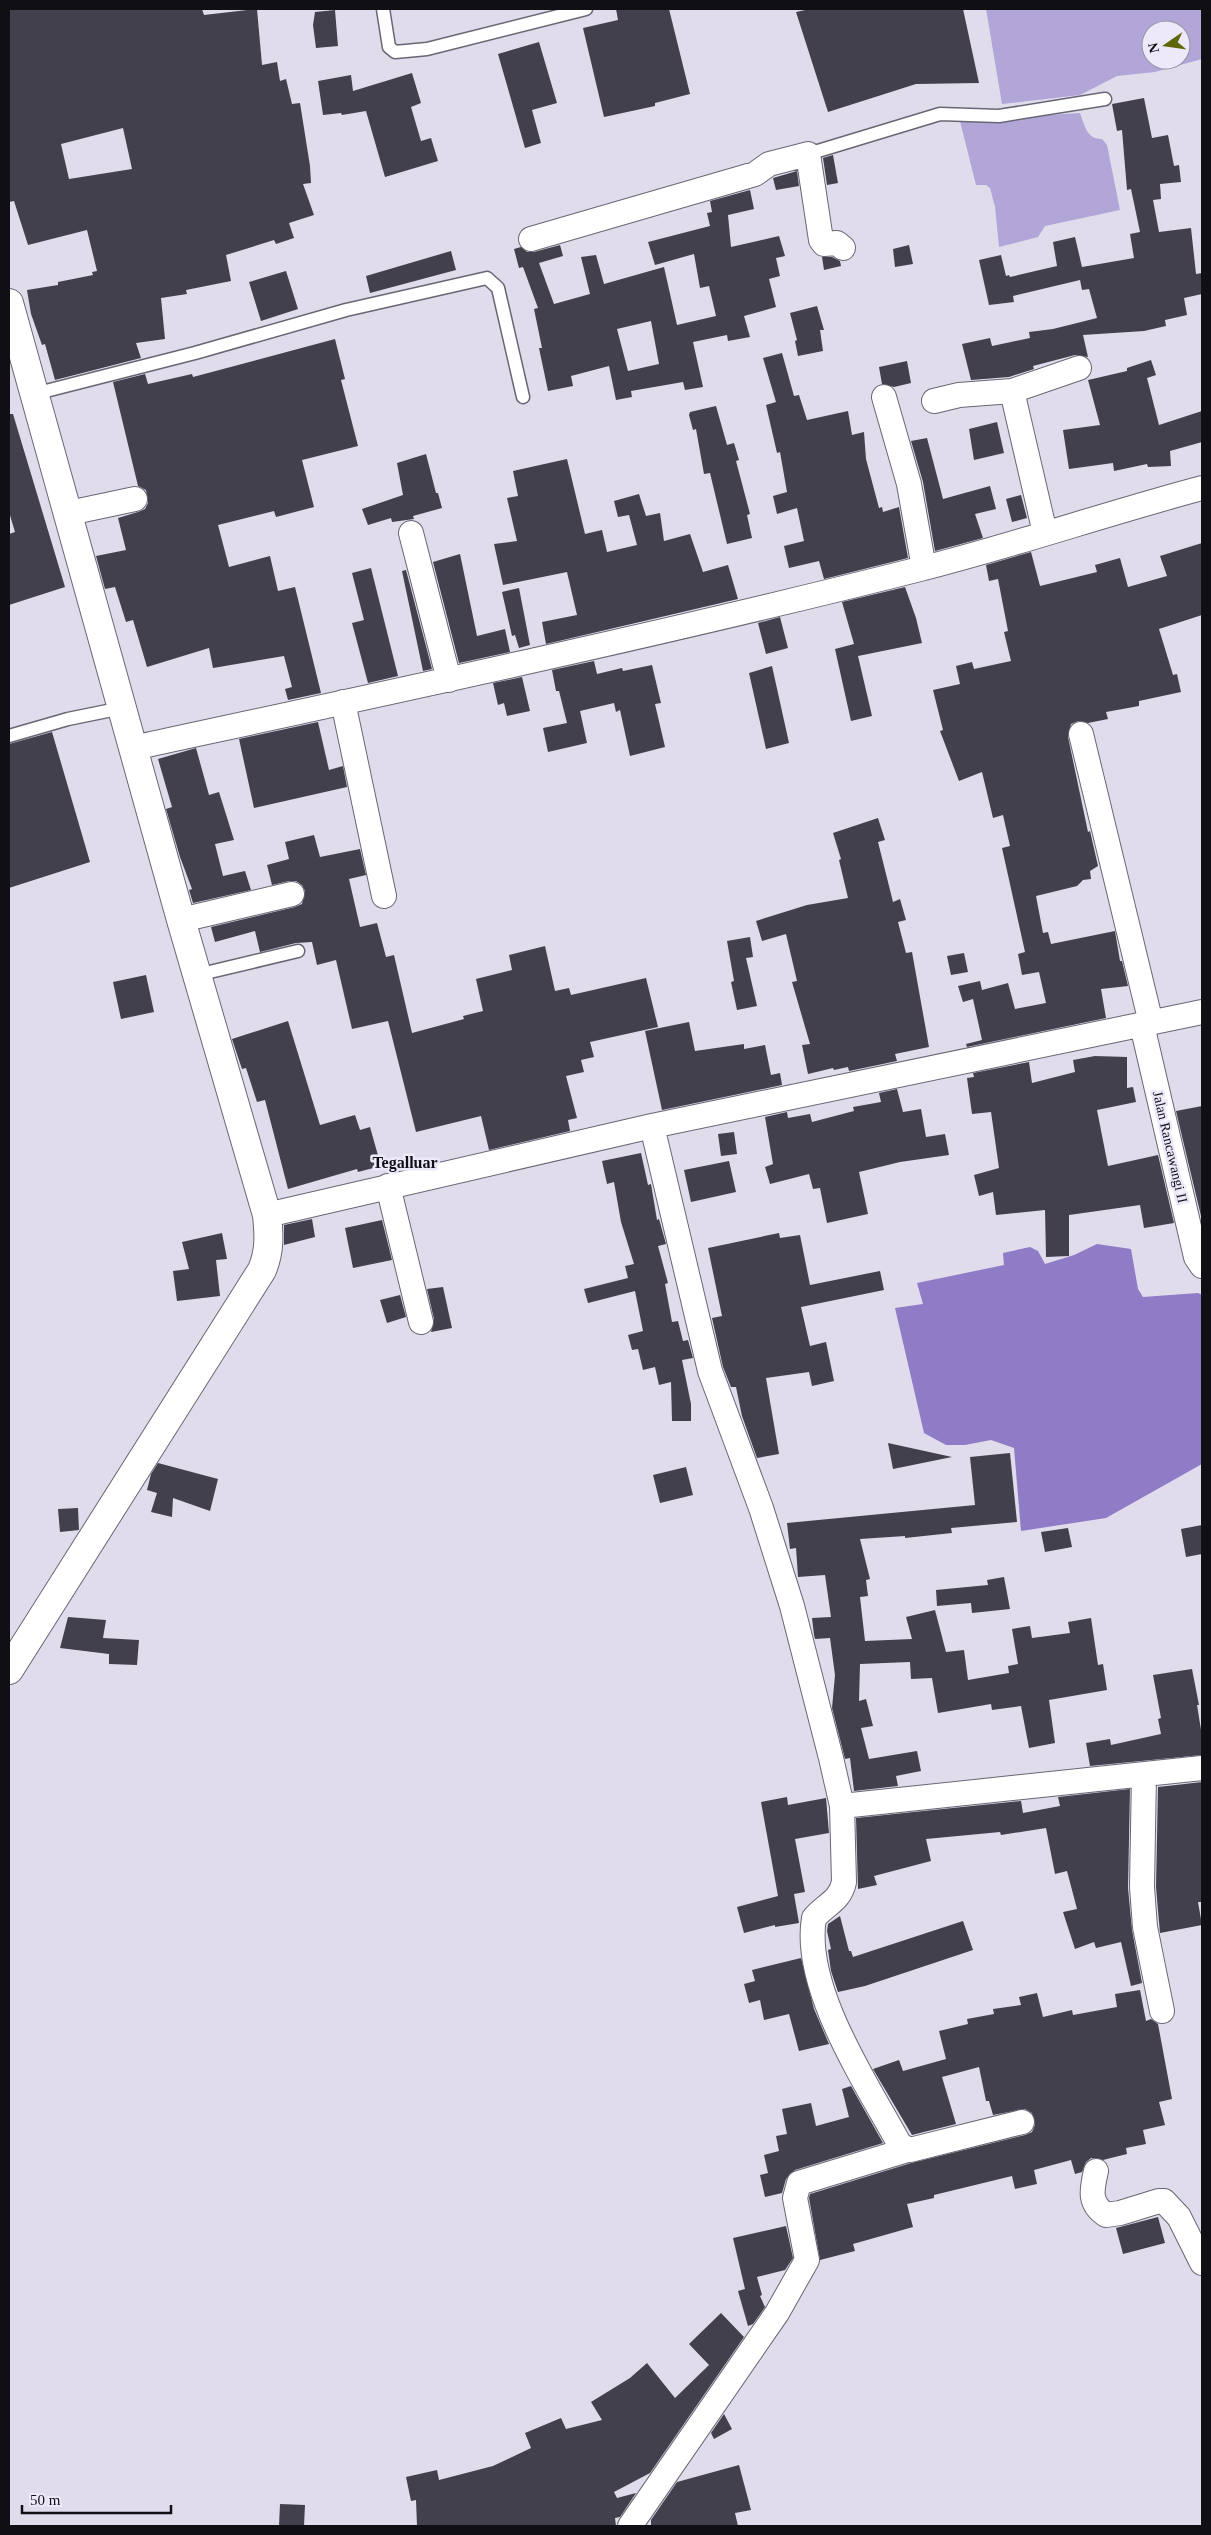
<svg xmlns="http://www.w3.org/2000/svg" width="1211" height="2535" viewBox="0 0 1211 2535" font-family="'Times New Roman',serif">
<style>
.green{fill:#b2a6d9;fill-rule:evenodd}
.water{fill:#8f7bc6}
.building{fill:#42404c;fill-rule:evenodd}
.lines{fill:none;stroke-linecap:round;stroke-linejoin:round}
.lane-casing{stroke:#696674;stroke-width:15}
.street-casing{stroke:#696674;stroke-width:26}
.primary-casing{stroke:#696674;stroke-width:30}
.lane{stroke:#fff;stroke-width:12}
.street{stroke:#fff;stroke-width:24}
.primary{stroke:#fff;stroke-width:28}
.labels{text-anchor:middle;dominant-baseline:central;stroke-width:5;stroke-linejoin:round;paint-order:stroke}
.street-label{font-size:14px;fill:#100f14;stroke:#ede9fa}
.quarter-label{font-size:16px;font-weight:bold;fill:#100f14;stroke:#ede9fa}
</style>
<rect width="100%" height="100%" fill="#e0dcec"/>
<path class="green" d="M 986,9 L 1202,9 L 1202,59 L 1155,72 L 1117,76 L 1080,95 L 1002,104 ZM 1151,30 L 1181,30 L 1181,60 L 1151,60 Z
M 1080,113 C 1084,124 1087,140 1102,139 L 1107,145 L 1120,210 L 1045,226 L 1038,237 L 999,247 L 995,207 L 990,188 L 986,185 L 976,185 L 960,121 Z"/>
<path class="water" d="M 1097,1244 L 1131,1249 L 1138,1289 L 1143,1297 L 1198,1293 L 1202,1295 L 1202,1464 L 1106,1518 L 1021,1531 L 1014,1448 L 991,1440 L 965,1445 L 946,1445 L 924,1433 L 895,1308 L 923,1304 L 917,1283 L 1004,1265 L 1003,1253 L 1030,1247 L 1038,1251 L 1045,1264 L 1074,1255 Z"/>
<path class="building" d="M 9,9 L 202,9 L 204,15 L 257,9 L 262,65 L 277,62 L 280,81 L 286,79 L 292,104 L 300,103 L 310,166 L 311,183 L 303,184 L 314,215 L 289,223 L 294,238 L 276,244 L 274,240 L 226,255 L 231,281 L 186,290 L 187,294 L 161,298 L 165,339 L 136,343 L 141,358 L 55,380 L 45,344 L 42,345 L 31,314 L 27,290 L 58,285 L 58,282 L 93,275 L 92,272 L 97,271 L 87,230 L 28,245 L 14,201 L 9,202 ZM 123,128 L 132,169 L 69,179 L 61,144 Z
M 616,9 L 669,9 L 690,94 L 655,103 L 655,106 L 604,117 L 583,28 L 618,20 Z
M 810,9 L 963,9 L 979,83 L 916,84 L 828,112 L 796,12 Z
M 335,10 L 338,46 L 316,48 L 313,25 L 315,12 Z
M 539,42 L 557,103 L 532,110 L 541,143 L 525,148 L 498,54 Z
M 412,73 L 421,103 L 411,107 L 421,141 L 431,138 L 438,161 L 385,177 L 366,111 L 342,115 L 341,113 L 323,115 L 318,81 L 351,75 L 353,91 Z
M 1144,98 L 1152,138 L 1168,135 L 1174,166 L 1179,165 L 1181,182 L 1160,184 L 1161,199 L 1153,200 L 1159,232 L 1191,228 L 1196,274 L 1202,273 L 1202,294 L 1184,298 L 1187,315 L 1165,320 L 1166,326 L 1144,331 L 1083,335 L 1088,357 L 1075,355 L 1033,366 L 1034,369 L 1009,377 L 971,380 L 962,344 L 990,338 L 992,346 L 1030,338 L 1029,332 L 1053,329 L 1097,318 L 1089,289 L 1082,290 L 1080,280 L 1013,296 L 1014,302 L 989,305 L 979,260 L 1001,255 L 1006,276 L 1009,275 L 1010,277 L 1057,266 L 1053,242 L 1075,237 L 1082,267 L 1134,258 L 1130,234 L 1140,232 L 1131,189 L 1127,190 L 1122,130 L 1117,131 L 1112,104 Z
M 833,155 L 838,183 L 827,185 L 823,158 Z
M 797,171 L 799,186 L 776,190 L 773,178 Z
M 750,190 L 754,209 L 728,215 L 731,247 L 779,236 L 785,256 L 776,258 L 780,276 L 769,279 L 776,307 L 744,316 L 750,337 L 728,341 L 727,335 L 693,342 L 703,387 L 685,390 L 683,382 L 631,391 L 632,397 L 616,400 L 609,366 L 571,376 L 573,386 L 548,391 L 539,348 L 542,348 L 534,309 L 538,308 L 523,267 L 519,268 L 514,249 L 521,247 L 527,252 L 534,252 L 560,245 L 563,256 L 539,263 L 554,304 L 590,294 L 581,257 L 596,255 L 604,284 L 664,267 L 677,325 L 716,316 L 709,286 L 700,288 L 694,254 L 655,265 L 648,242 L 710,226 L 707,213 L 712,212 L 710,201 ZM 651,321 L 659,364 L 628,371 L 617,329 Z
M 909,245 L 913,264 L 895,267 L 893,249 Z
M 451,251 L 456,270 L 370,293 L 366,276 Z
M 822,257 L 832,257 L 840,261 L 841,266 L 824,270 Z
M 286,271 L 298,309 L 261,321 L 249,282 Z
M 817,306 L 824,330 L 820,330 L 823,351 L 798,356 L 795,341 L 797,340 L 790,313 Z
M 335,339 L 345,379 L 341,380 L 358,446 L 302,460 L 314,507 L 276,517 L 274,511 L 218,525 L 229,567 L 270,556 L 278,591 L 295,587 L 321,693 L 288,700 L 285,689 L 292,687 L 284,656 L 213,668 L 209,648 L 147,667 L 133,620 L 126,622 L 115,587 L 105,589 L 96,556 L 126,550 L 118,518 L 138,512 L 145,509 L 148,503 L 146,490 L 138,486 L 113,382 L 145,374 L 148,384 L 192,374 L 193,377 Z
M 782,353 L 794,396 L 799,395 L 807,420 L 848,411 L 852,435 L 864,432 L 866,459 L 879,508 L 882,507 L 883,512 L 899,507 L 908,558 L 824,579 L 819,561 L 789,568 L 784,546 L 804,541 L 797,508 L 777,514 L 773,496 L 787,492 L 780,452 L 777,453 L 766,405 L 776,402 L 763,358 Z
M 1151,360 L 1156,375 L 1147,378 L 1159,425 L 1202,411 L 1202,442 L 1170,451 L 1171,466 L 1148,467 L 1147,464 L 1114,471 L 1113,463 L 1069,469 L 1063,430 L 1100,425 L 1088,380 L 1127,371 L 1127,368 Z
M 907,361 L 911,383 L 894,387 L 882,384 L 879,367 Z
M 716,406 L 727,445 L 734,443 L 739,460 L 736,461 L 750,514 L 747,515 L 752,538 L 727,544 L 710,473 L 704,474 L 696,429 L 693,430 L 689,415 L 690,412 Z
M 9,414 L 13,414 L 65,587 L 9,605 L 9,534 L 15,532 L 9,512 Z
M 997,422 L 1004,453 L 974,460 L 969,429 Z
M 927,438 L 943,499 L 990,486 L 996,509 L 975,514 L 983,538 L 935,551 L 923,482 L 911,441 Z
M 426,454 L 436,493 L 438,493 L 442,508 L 413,516 L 414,519 L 392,522 L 391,518 L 368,525 L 362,509 L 403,495 L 397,463 Z
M 567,459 L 585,534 L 602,530 L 607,552 L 637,545 L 629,515 L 618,517 L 614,501 L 639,494 L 646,516 L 660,513 L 664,541 L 690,534 L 703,572 L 728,565 L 738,599 L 546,644 L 542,622 L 577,615 L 567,572 L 503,585 L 494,544 L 517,541 L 507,498 L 518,496 L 513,471 Z
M 1021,495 L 1027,518 L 1012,522 L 1006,499 Z
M 1202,543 L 1202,615 L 1159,629 L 1173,675 L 1177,674 L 1181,692 L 1139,701 L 1139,706 L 1106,712 L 1108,719 L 1088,723 L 1078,721 L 1071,724 L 1068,737 L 1088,832 L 1090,831 L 1098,866 L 1090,871 L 1091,879 L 1083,880 L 1077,886 L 1036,896 L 1043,933 L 1048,932 L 1051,944 L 1115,931 L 1120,961 L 1122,961 L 1128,986 L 1101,989 L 1106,1018 L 967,1047 L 966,1044 L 982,1040 L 973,999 L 963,1002 L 958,986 L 980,981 L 982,990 L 1008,983 L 1015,1009 L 1046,1003 L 1039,972 L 1022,975 L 1018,954 L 1025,952 L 1002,848 L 1010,846 L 1003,815 L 993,818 L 982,772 L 959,781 L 940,731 L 943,730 L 933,690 L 960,684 L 956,666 L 972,662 L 974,669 L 1011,661 L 1004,632 L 1008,631 L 998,579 L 989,581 L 986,565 L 1031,552 L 1040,586 L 1097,572 L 1095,565 L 1120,558 L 1128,587 L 1167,576 L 1160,556 Z
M 460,554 L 477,636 L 505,629 L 510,652 L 459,663 L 433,562 Z
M 371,568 L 398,676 L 368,683 L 352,623 L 364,620 L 352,573 Z
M 406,570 L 432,669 L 423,671 L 402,571 Z
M 905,587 L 916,618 L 922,643 L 858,656 L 872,716 L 851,721 L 835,649 L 854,644 L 842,602 Z
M 519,588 L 530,645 L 519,648 L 515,635 L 512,636 L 502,592 Z
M 780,617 L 788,648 L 766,654 L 758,623 Z
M 594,661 L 597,674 L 622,668 L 623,671 L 652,665 L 661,703 L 655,704 L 665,747 L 630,756 L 620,710 L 616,712 L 614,703 L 580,711 L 587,743 L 548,752 L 543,728 L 567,723 L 559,691 L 556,691 L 552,670 Z
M 772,666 L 789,743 L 766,749 L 749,673 Z
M 522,677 L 530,711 L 507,716 L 504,703 L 498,705 L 493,683 Z
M 318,722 L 329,770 L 343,766 L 347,787 L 254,808 L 239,739 Z
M 52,732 L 90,862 L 9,888 L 9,744 Z
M 196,748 L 209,795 L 219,792 L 234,840 L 215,844 L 223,876 L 245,871 L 251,890 L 193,903 L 189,890 L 192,889 L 180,857 L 166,809 L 172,807 L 158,759 Z
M 878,818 L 885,840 L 878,842 L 893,902 L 900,899 L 906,920 L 898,922 L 906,953 L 912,952 L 929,1047 L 895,1054 L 897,1061 L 849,1071 L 848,1067 L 834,1070 L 833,1068 L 808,1074 L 802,1045 L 810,1044 L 792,982 L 797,981 L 786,934 L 762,941 L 756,921 L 807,905 L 848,898 L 839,860 L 841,859 L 833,833 Z
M 314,835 L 320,857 L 360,849 L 366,875 L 349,879 L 360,927 L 377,923 L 386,957 L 394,955 L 412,1033 L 464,1019 L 463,1016 L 483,1011 L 476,979 L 512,970 L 509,955 L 545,946 L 555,991 L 569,988 L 571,995 L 646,978 L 658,1027 L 590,1042 L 594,1057 L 581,1060 L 584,1072 L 566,1076 L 577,1118 L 568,1120 L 570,1131 L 489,1150 L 481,1116 L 416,1132 L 388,1021 L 352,1029 L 336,960 L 317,965 L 312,942 L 296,943 L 260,952 L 255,931 L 215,942 L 211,927 L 295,907 L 302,904 L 305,891 L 302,885 L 296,881 L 289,881 L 272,885 L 267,865 L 289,859 L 285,842 Z
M 750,937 L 753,957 L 746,958 L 757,1006 L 737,1010 L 731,982 L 734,981 L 727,941 Z
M 964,953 L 968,972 L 951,975 L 947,956 Z
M 146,975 L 154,1012 L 121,1019 L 113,982 Z
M 288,1021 L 320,1125 L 355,1115 L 360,1130 L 370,1127 L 381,1166 L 358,1172 L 357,1169 L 288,1189 L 265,1100 L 257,1102 L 246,1068 L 242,1069 L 232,1039 Z
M 689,1022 L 695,1051 L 744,1044 L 744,1049 L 765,1045 L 771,1075 L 780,1073 L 782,1085 L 662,1110 L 645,1031 Z
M 1095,1056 L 1127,1057 L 1127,1088 L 1133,1087 L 1136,1102 L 1097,1110 L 1108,1166 L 1158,1155 L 1174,1223 L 1144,1228 L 1140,1205 L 1069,1215 L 1069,1256 L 1046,1257 L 1045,1210 L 996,1215 L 993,1192 L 979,1196 L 974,1175 L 999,1168 L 991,1112 L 972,1114 L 967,1078 L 974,1077 L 973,1073 L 1029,1062 L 1032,1083 L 1075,1072 L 1073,1060 Z
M 897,1089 L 903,1112 L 921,1109 L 926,1137 L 945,1134 L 949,1155 L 900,1162 L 859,1172 L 868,1214 L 827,1223 L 820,1188 L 813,1189 L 809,1174 L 770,1184 L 765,1167 L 773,1164 L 765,1117 L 787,1112 L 788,1118 L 810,1114 L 812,1122 L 854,1111 L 853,1107 L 881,1102 L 879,1093 Z
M 1202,1106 L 1202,1216 L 1201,1216 L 1176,1111 Z
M 734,1132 L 737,1154 L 721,1156 L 718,1134 Z
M 641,1153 L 648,1185 L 651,1184 L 657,1220 L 659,1219 L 666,1244 L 658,1246 L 668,1283 L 665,1284 L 672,1322 L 678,1321 L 683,1341 L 688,1340 L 693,1358 L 682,1360 L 691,1404 L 691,1421 L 672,1421 L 671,1382 L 659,1385 L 655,1367 L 643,1370 L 638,1349 L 632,1350 L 628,1335 L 643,1331 L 635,1291 L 588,1303 L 584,1289 L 628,1278 L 625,1266 L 634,1264 L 621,1222 L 614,1182 L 607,1184 L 602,1161 Z
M 729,1161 L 736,1192 L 691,1202 L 684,1170 Z
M 312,1219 L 315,1237 L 284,1245 L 284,1225 Z
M 382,1220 L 392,1260 L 353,1268 L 345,1228 Z
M 222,1233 L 227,1259 L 216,1260 L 220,1296 L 177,1301 L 173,1271 L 189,1269 L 182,1242 Z
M 779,1233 L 780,1238 L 800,1235 L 810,1285 L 880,1271 L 884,1290 L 801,1307 L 810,1346 L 826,1342 L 834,1381 L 812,1386 L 809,1372 L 766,1378 L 779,1454 L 757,1458 L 742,1416 L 736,1387 L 731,1387 L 723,1367 L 712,1318 L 722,1316 L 708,1248 Z
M 443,1287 L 452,1328 L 431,1332 L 434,1319 L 427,1289 Z
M 400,1295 L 406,1317 L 387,1323 L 380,1300 Z
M 888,1443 L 952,1457 L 893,1469 Z
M 1010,1453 L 1017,1522 L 951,1528 L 952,1533 L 905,1538 L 905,1536 L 860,1539 L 870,1579 L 866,1580 L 868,1596 L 860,1597 L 865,1641 L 912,1639 L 906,1617 L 935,1610 L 946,1652 L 964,1650 L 968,1680 L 1009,1673 L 1008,1666 L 1018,1664 L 1012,1629 L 1030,1626 L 1032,1638 L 1070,1633 L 1068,1622 L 1091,1618 L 1098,1665 L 1103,1664 L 1107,1690 L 1049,1700 L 1055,1743 L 1029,1748 L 1021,1706 L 992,1710 L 991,1704 L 938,1713 L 932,1678 L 911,1679 L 910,1662 L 860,1664 L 859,1701 L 866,1699 L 873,1726 L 861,1728 L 869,1759 L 917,1751 L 921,1771 L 896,1776 L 898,1786 L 854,1791 L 850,1758 L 845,1759 L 832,1708 L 835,1675 L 830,1638 L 815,1639 L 814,1635 L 812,1618 L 831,1617 L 825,1575 L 798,1577 L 796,1548 L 790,1549 L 787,1523 L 975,1505 L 970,1457 Z
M 158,1463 L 218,1479 L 210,1511 L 173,1498 L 172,1517 L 151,1512 L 157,1493 L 147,1490 L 151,1474 Z
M 686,1467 L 693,1495 L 660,1503 L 653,1475 Z
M 78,1508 L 79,1530 L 60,1532 L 58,1509 Z
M 1202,1525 L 1202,1554 L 1186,1557 L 1181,1529 Z
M 1068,1528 L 1072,1547 L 1045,1552 L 1041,1532 Z
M 1004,1577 L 1010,1609 L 972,1613 L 971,1603 L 937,1606 L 936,1590 L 988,1585 L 987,1580 Z
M 68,1617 L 106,1620 L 103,1638 L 139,1640 L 137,1665 L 109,1664 L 109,1654 L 60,1648 Z
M 1192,1669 L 1199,1705 L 1197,1705 L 1202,1736 L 1202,1755 L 1090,1766 L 1086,1743 L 1110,1739 L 1111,1745 L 1161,1734 L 1158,1719 L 1161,1718 L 1153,1675 Z
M 1202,1782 L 1202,1902 L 1198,1902 L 1202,1925 L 1160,1933 L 1156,1887 L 1158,1787 Z
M 1130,1789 L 1128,1888 L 1132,1930 L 1142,1983 L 1131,1986 L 1121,1942 L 1096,1948 L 1094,1942 L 1075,1949 L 1063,1912 L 1077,1909 L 1067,1871 L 1055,1874 L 1046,1828 L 1001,1835 L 1000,1832 L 926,1839 L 931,1861 L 874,1876 L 877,1885 L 858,1889 L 856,1818 L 1021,1801 L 1023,1813 L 1060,1806 L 1058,1797 Z
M 787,1797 L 788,1805 L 826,1798 L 829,1833 L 795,1839 L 805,1892 L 794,1894 L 799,1923 L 775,1927 L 775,1925 L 744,1933 L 737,1907 L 778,1896 L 761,1802 Z
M 840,1916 L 849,1951 L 851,1951 L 853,1957 L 963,1921 L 973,1950 L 865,1986 L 838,1992 L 831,1971 L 828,1950 L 831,1949 L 827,1931 L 828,1924 Z
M 801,1958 L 814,2009 L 829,2044 L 799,2051 L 789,2014 L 764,2020 L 760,2000 L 749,2003 L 744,1984 L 755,1981 L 752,1970 Z
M 1140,1990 L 1146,2021 L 1151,2019 L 1158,2024 L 1172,2099 L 1159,2102 L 1165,2125 L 1143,2130 L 1146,2144 L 1126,2148 L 1127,2154 L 1103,2160 L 1091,2158 L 1086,2162 L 1082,2172 L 1075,2174 L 1071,2160 L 1034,2170 L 1037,2184 L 1015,2189 L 1012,2176 L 934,2195 L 934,2198 L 907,2204 L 913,2227 L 853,2244 L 855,2251 L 820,2260 L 809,2198 L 810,2194 L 911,2163 L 1025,2135 L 1032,2132 L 1035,2125 L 1032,2113 L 1025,2109 L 993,2115 L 989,2101 L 986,2101 L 979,2067 L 942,2077 L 956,2124 L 912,2135 L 873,2069 L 899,2060 L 903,2071 L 946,2059 L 939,2031 L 968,2024 L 967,2019 L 994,2014 L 993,2009 L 1021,2005 L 1019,1997 L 1037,1993 L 1043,2017 L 1072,2010 L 1073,2015 L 1117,2007 L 1115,1994 Z
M 851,2086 L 883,2143 L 795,2170 L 786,2179 L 782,2193 L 765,2197 L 760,2175 L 768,2173 L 764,2155 L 779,2151 L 776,2136 L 787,2134 L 782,2109 L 811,2103 L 816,2126 L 849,2117 L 842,2089 Z
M 1158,2217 L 1165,2243 L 1123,2254 L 1116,2228 Z
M 786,2226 L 793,2258 L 785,2270 L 757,2277 L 762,2295 L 760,2296 L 765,2307 L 753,2324 L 748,2326 L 738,2291 L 745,2289 L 733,2238 Z
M 721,2313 L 744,2337 L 650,2473 L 614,2492 L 617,2498 L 636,2493 L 620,2517 L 615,2518 L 616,2526 L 417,2526 L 416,2500 L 411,2501 L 406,2477 L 437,2470 L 439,2480 L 493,2466 L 531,2448 L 525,2433 L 561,2418 L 566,2429 L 602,2420 L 591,2402 L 630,2378 L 647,2363 L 675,2398 L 709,2365 L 689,2344 Z
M 724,2414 L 732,2429 L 714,2439 L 711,2433 Z
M 739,2465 L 751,2510 L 735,2513 L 738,2526 L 651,2526 L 651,2520 L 677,2482 Z
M 280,2504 L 305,2505 L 304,2526 L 279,2526 Z"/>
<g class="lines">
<g class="lane-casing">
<path id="lane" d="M 383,9 L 389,47 L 395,52 L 427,49 L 586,9
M 808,154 L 940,114 L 999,116 L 1105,99
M 34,394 L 195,353 L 346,310 L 487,278 L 498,288 L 523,397
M 9,736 L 68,719 L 122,708
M 197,975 L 298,951"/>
</g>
<g class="street-casing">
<path id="street" d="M 531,239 L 755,174 L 769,164 L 808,154 L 821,240 L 824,244 L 837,243 L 843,248
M 884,397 L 909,484 L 924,568
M 934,401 L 959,395 L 1012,391
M 69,513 L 135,499
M 411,533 L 449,680
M 1045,533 L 1012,391 L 1079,368
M 343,702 L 384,896
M 1081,734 L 1151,1023
M 133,748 C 396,691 659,635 920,569 C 1015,545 1108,513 1202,488
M 181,920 L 292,894
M 1142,1025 L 1196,1257 L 1202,1266
M 652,1126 L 710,1371 L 761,1508 L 792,1606 L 831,1758 L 842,1806 L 844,1882 C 840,1901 826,1904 814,1918 C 802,1988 867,2084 900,2145 L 910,2150 L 1022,2122
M 388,1186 L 421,1322
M 267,1215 L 652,1126 L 1202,1012
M 1144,1775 L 1142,1887 L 1145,1927 L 1162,2011
M 842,1806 L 1202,1768
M 1096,2171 C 1092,2189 1088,2203 1106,2215 L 1120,2213 L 1159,2201 L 1164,2201 L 1179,2217 L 1202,2263
M 630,2526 L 777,2313 L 807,2260 L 795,2198 L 799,2183 L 907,2150"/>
</g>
<g class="primary-casing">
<path id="primary" d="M 9,303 L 181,920 L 267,1215 C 269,1235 270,1251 262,1270 L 9,1670"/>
</g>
<use href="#lane" class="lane"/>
<use href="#street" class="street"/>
<use href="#primary" class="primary"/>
</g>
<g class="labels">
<g class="street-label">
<text transform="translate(1170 1147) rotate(77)">Jalan Rancawangi II</text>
</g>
<g class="quarter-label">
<text x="405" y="1162">Tegalluar</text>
</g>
</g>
<rect width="1211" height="2535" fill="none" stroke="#100f14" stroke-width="20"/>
<g transform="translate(1166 45) rotate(257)"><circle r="24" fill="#ede9fa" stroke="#95929e"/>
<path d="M0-4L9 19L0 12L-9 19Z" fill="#5e6606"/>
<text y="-8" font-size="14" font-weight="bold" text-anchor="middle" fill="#100f14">N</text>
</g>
<path d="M22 2505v8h149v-8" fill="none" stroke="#100f14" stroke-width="2.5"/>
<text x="30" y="2505" font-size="15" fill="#100f14" stroke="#ede9fa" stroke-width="4" paint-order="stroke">50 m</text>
</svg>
